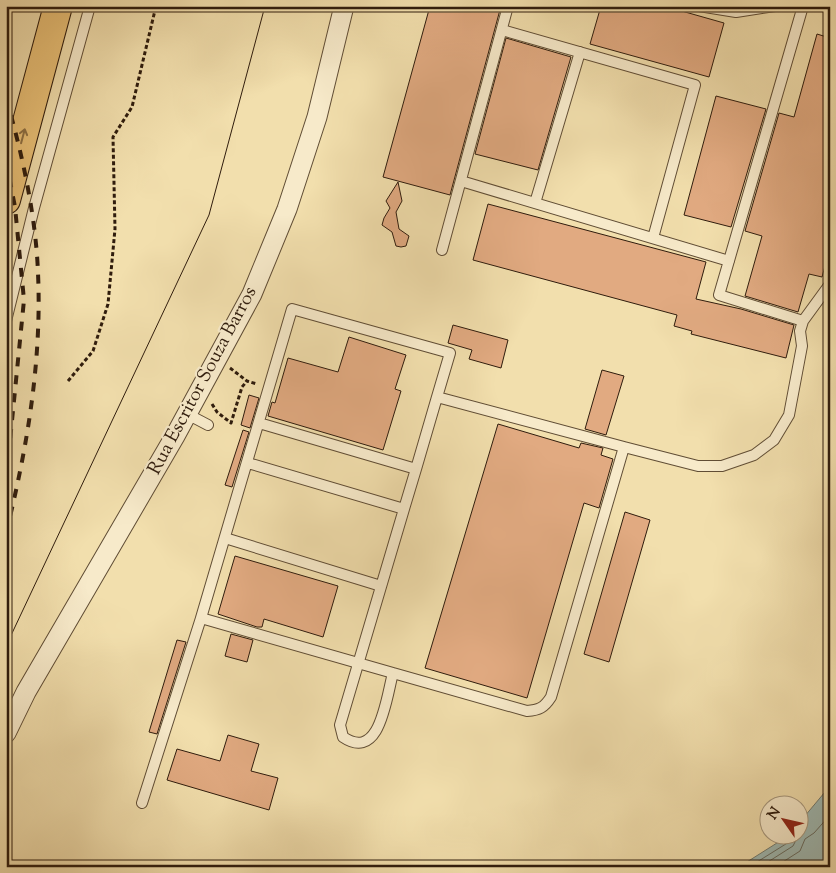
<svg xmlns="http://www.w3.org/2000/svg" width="836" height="873" viewBox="0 0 836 873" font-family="'Sorts Mill Goudy',serif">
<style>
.water{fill:#9fbab4;stroke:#727b71}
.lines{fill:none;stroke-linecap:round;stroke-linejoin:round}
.shore{stroke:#676b60;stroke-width:1}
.building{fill:#e1aa81;stroke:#2f1c0d}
.lane-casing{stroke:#604d35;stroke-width:12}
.street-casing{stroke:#604d35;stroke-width:21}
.highway-casing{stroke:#2f1c0d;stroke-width:30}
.path{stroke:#2f1c0d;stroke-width:3;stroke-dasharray:4 2.5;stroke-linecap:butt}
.lane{stroke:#f7eaca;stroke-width:10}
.street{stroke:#f7eaca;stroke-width:19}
.highway{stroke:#e9c076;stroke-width:28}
.tram{stroke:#2f1c0d;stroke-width:1}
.rail{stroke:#2f1c0d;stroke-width:4;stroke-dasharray:9 9;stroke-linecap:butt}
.oneway{stroke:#8c6e42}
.labels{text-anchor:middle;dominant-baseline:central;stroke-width:4.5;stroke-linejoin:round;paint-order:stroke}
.street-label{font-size:19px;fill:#2f1c0d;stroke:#f7eaca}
</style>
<rect width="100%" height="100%" fill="#f2dfad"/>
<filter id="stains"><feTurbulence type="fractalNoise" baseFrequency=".004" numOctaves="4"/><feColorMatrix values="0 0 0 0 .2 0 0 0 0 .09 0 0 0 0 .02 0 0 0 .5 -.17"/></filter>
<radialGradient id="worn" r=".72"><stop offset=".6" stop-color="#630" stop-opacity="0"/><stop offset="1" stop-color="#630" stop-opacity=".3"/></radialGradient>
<path class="water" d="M 830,786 L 830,867 L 739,867 L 788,836 L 798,836 L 799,823 Z"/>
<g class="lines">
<path class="shore" d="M 749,867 L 789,842 L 791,836
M 760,867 L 793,846 L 798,836
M 775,867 L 800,851 L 805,839 L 814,833 L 830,815"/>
</g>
<path class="building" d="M 430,6 L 501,6 L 450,195 L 383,177 Z
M 601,6 L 664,6 L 724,23 L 709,77 L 590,44 Z
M 817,34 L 830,38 L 830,248 L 822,277 L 809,274 L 798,312 L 745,296 L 762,236 L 745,231 L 779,113 L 794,117 Z
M 506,38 L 571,57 L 538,170 L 475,154 Z
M 716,96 L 766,109 L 731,227 L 684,215 Z
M 398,182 L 402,201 L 396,212 L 399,229 L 409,236 L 406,246 L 401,247 L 396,246 L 392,232 L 382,225 L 384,218 L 390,208 L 386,201 Z
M 488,204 L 706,262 L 696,299 L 741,309 L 794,325 L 786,358 L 691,334 L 692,331 L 674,326 L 677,315 L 473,260 Z
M 453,325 L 508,340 L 501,368 L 469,359 L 472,350 L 448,343 Z
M 349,337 L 406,355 L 395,389 L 401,391 L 383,450 L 268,416 L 272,402 L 275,403 L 288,358 L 338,372 Z
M 602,370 L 624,376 L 606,435 L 585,429 Z
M 249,395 L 259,398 L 250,428 L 241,425 Z
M 498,424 L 579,448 L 581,443 L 603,448 L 601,455 L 613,459 L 599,508 L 584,503 L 527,698 L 425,668 Z
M 243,430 L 249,432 L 232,487 L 225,485 Z
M 625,512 L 650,520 L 609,662 L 584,654 Z
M 235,556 L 338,586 L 323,637 L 264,619 L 262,627 L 257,627 L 218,614 Z
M 231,634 L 253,640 L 247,662 L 225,656 Z
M 177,640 L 186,642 L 157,734 L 149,732 Z
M 228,735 L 259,744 L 251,771 L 278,778 L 269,810 L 167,780 L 177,749 L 220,761 Z"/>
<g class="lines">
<g class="lane-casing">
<path id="lane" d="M 699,6 L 736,12 L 775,6
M 502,30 L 695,85 L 653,238
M 461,181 L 729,261
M 535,203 L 580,52
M 442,250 L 508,6
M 6,321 L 34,208 L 90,6
M 803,321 L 719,295 L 803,6
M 187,414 L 208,425
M 624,447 L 698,466 L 722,466 L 754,455 L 774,440 L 789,415 L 802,346 L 800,331 L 803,321 L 830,284
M 248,463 L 404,509 L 340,725 L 343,737 C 380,762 386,699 393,673 L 527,711 C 539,710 544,708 551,697 L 624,447 L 437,397 L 416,469 L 259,423
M 404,509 L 416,469
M 225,538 L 381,586
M 201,618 L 393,673
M 142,803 L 201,618 L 292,309 L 450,353 L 437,397"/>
</g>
<g class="street-casing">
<path id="street" d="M 6,733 L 26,692 L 175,436 L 252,294 L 287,209 L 317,117 L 344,6"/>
</g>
<g class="highway-casing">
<path id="highway" d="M 6,200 L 58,6"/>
</g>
<path class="path" d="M 230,368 L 247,381 L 257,384
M 68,381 L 93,351 L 108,304 L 115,229 L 113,137 L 132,107 L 156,6
M 212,404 L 217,412 L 231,423 L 242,387 L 247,381"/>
<use href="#lane" class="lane"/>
<use href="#street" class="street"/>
<use href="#highway" class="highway"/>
<path class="tram" d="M 6,646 L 209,215 L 265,6"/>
<path class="rail" d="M 6,98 C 22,152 36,217 38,273 C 42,361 27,449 6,533
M 6,161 L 15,207 L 24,300 L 6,481"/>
</g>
<defs><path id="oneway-shaft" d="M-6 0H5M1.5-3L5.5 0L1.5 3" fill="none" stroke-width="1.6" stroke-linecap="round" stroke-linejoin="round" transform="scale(1.25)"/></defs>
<use class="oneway" href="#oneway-shaft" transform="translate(23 136) rotate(-75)"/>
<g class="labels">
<g class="street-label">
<text transform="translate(203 381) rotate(-62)">Rua Escritor Souza Barros</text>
</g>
</g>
<rect width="836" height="873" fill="none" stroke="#f2dfad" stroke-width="25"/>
<rect x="8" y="8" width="821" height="858" fill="none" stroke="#2f1c0d" stroke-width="2.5"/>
<rect x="12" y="12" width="811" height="848" fill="none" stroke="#2f1c0d"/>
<g transform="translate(784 820) rotate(304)"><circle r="24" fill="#f7eaca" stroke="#a7987e"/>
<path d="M0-4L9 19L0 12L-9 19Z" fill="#8f2418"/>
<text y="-8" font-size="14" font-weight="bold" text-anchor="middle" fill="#2f1c0d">N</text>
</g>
<rect width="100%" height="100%" filter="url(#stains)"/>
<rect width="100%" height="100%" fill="url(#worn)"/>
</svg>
